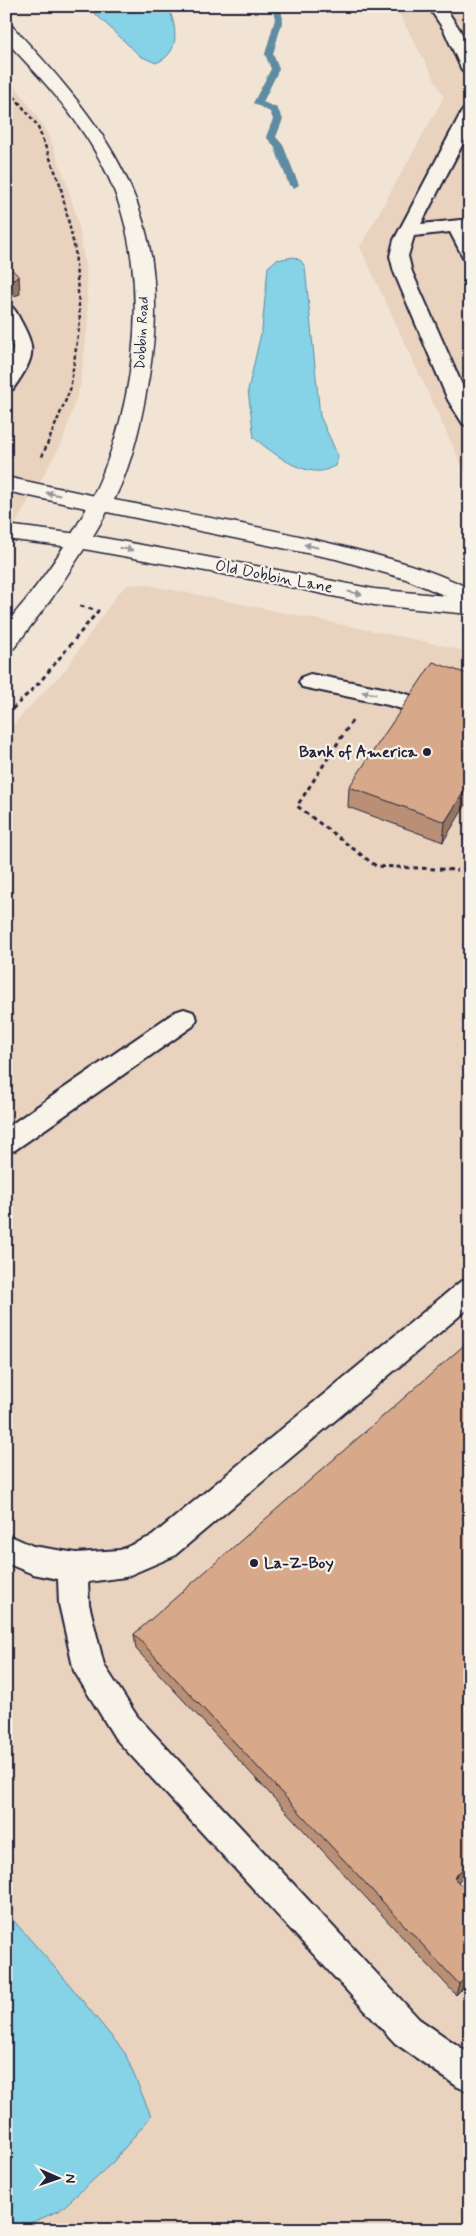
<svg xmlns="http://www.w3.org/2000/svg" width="476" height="2236" viewBox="0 0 476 2236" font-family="Mynerve,sans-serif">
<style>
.built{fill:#e9d2be}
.water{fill:#86d2e6;stroke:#5e8ca2}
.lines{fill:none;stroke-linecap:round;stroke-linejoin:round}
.stream{fill:#5e8ca2;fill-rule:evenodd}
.lane-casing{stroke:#22223b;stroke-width:4}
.street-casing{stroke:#22223b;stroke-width:3}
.secondary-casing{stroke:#22223b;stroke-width:3}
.path-far1{stroke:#22223b;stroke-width:2.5;stroke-dasharray:4 2.5;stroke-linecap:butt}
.path{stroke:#22223b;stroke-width:3;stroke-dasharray:4.5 4;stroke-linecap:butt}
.lane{fill:#f7f3e8;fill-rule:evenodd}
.street{fill:#f7f3e8;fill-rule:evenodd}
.secondary{fill:#f7f3e8;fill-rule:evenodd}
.wall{fill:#b99076;stroke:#22223b}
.shaded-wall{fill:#967660;stroke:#22223b}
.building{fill:#d7a889;stroke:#22223b}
.oneway{fill:#97959a}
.poi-dot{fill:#22223b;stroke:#f7f3e8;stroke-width:2}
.labels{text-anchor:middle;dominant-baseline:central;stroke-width:4.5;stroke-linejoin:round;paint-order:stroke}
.far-street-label{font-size:14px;fill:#22223b;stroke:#f7f3e8}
.street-label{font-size:16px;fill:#22223b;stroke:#f7f3e8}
.poi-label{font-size:16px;font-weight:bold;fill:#22223b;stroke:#f7f3e8;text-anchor:end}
</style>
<rect width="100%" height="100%" fill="#f1e4d5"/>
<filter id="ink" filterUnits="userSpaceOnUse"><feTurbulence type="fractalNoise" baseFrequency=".02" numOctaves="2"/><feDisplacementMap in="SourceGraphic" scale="10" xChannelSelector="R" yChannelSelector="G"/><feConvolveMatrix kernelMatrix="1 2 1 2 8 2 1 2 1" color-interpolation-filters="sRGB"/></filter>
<g filter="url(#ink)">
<path class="built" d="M 395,6 L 470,6 L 470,483 L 360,247 L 444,97 Z
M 6,76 L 17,88 L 47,131 L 66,181 L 79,226 L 86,273 L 88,323 L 80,386 L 62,443 L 6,540 Z
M 144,584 L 422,641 L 470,652 L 470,2230 L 6,2230 L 6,732 L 65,670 L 118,593 L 128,585 Z"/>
<path class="water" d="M 87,6 L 168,6 C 177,28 181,53 156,63 L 140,56 Z
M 294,257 L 301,261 L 305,267 L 320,416 L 338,456 L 336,466 C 331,467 325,471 321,471 C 297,473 272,452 254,438 L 248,390 L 262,329 L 268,267 L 276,260 Z
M 6,1912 L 64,1978 L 125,2053 L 151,2116 L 113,2162 L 59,2211 L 13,2230 L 6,2230 Z"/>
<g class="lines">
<path class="stream" d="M 272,6 L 280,6 L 283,19 L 273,54 L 279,69 L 263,102 L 277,108 L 283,119 L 276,137 L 283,145 L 299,185 L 294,188 L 289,185 L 274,146 L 266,137 L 273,119 L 270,112 L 253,103 L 271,69 L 265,54 L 275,19 Z"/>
<g class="lane-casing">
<path id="lane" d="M 428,6 L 444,6 L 460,30 L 470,50 L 470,73 L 464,72 L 461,68 L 444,30 Z
M 470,108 L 470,130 L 421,224 L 470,219 L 470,230 L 468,230 L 470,234 L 470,259 L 463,257 L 450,232 L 414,236 L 408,256 L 412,272 L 470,403 L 470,426 L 463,424 L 448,400 L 394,272 L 390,256 L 394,240 L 461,113 L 464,109 Z
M 6,306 L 13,308 L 16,312 C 36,349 38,353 13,389 L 6,391 L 6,368 L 13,348 L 6,330 Z
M 310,674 L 388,689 L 424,699 L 427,705 L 424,711 L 416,713 L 388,705 L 302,687 L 299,682 L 302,677 Z
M 184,1009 L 193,1012 L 197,1019 L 193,1026 L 15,1150 L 6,1153 L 6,1128 L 175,1012 Z
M 470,1278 L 470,1307 L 174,1556 L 125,1577 L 88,1582 L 89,1604 L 104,1665 L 137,1716 L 419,2019 L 470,2054 L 470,2092 L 458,2087 L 395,2043 L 115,1738 L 74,1671 L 59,1604 L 58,1579 L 33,1574 L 6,1563 L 6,1534 L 33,1546 L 76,1553 L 120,1550 L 152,1536 L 460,1282 Z"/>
</g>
<g class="street-casing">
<path id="street" d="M 6,477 L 100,497 L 108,499 L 111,504 L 108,509 L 100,511 L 6,491 Z
M 6,525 L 78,534 L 86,536 L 89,541 L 86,546 L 78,548 L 6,539 Z"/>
</g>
<g class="secondary-casing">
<path id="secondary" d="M 6,25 L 12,26 C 115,136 175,218 149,376 C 142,418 133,462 114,500 C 189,514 266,527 341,546 C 385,557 429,568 470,589 L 470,614 L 374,605 L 272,583 L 84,549 L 52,598 L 14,648 L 6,650 C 6,643 5,634 6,627 C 8,620 23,604 28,597 C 47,572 64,548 79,522 C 135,427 156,279 108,176 C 84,124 45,82 6,41 ZM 107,512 L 336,559 L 406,579 L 446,596 L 374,589 L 272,569 L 93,536 Z"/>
</g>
<path class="path-far1" d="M 6,86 L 37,125 L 60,184 L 75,250 L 80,321 L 70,390 L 41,459"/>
<path class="path" d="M 6,715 L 39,683 L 98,611 L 77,605
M 352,721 L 297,806 L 376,866 L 458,870"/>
<use href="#lane" class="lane"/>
<use href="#street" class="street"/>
<use href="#secondary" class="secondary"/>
</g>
<path class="wall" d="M 470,675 L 443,842 L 348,807 L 349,787 Z
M 134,1634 L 458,1882 L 470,1980 L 456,1995 L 136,1649 Z"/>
<path class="shaded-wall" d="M 19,277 L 20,294 L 6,299 L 6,281 Z
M 8,318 L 9,335 L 6,341 L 6,321 Z
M 470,782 L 470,798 L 443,842 L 445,822 Z
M 470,1861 L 470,1870 L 450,1890 L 454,1878 Z
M 470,1973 L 470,1980 L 456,1995 L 459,1984 Z"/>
<path class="building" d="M 6,263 L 19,277 L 6,281 Z
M 433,662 L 470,675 L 470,782 L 445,822 L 349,787 Z
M 470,1340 L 470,1861 L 454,1878 L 470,1894 L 470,1973 L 459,1984 L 134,1634 Z"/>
<defs><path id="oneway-solid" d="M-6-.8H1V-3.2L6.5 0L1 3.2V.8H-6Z" transform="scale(1.25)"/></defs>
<g class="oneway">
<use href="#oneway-solid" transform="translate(53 494) rotate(-168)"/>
<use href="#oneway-solid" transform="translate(311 546) rotate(-167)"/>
<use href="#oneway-solid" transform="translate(126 549) rotate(10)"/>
<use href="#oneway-solid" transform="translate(355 593) rotate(12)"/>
<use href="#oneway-solid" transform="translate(369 693) rotate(-169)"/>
</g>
</g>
<g class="poi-dot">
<circle cx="427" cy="752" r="5"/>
<circle cx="254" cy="1563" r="5"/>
</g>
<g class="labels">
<g class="far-street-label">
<text transform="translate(142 333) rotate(-87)">Dobbin Road</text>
</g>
<g class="street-label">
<text transform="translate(274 577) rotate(11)">Old Dobbin Lane</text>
</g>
<g class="poi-label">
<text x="417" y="752">Bank of America</text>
<text x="264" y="1563" text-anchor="start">La-Z-Boy</text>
</g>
</g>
<rect width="476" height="2236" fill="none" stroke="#f7f3e8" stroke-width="25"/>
<rect x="12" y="12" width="451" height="2211" fill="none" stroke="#22223b" stroke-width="2" filter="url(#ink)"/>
<g transform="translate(58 2178) rotate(92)" stroke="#f7f3e8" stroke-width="4" paint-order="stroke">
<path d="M0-4L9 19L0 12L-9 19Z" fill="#22223b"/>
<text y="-8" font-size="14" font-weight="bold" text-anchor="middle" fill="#22223b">N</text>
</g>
</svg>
